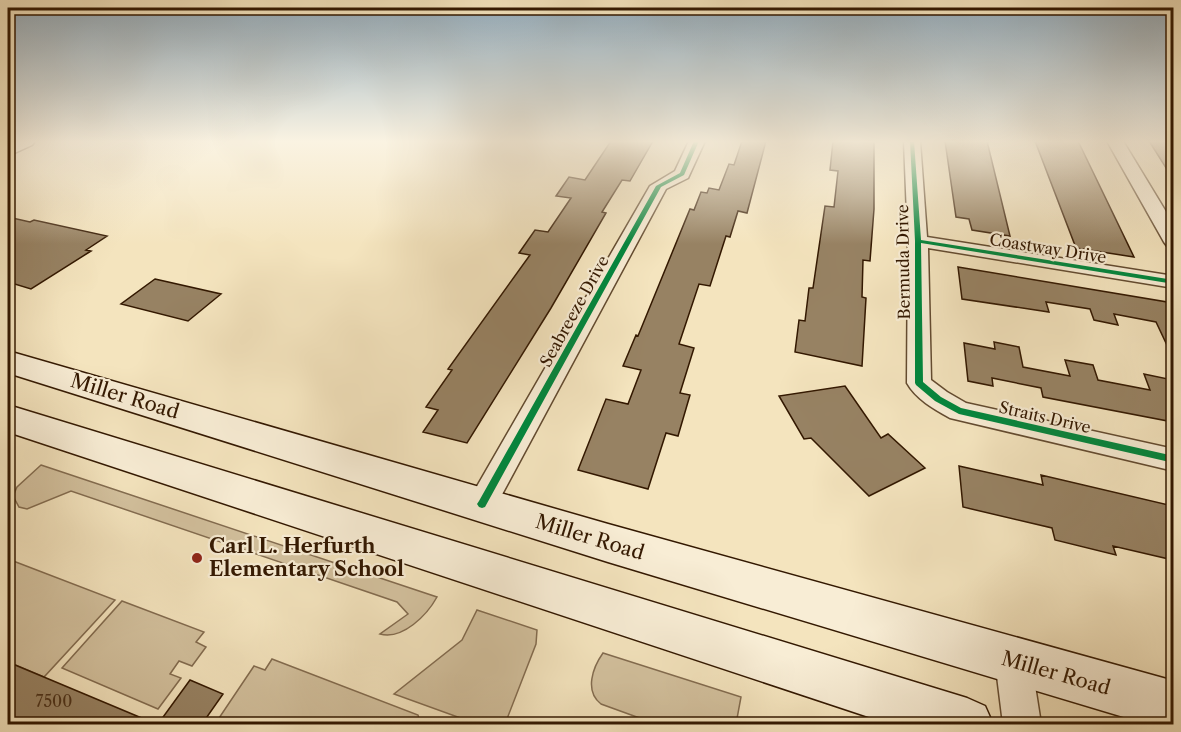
<svg xmlns="http://www.w3.org/2000/svg" width="1181" height="732" viewBox="0 0 1181 732" font-family="'Libre Caslon Text',serif">
<style>
.green{fill:#d3c19e;stroke:#836c50;stroke-width:1.5}
.building{fill:#978263;stroke:#331801;stroke-width:1.5}
.lines{fill:none;stroke-linecap:round;stroke-linejoin:round}
.street-casing{stroke:#634b30;stroke-width:3}
.secondary-casing{stroke:#331801;stroke-width:3}
.street{fill:#f8edd5;fill-rule:evenodd}
.secondary{fill:#f8edd5;fill-rule:evenodd}
.cycleway-casing{stroke:#f8edd5;stroke-width:3}
.cycleway{fill:#00873e;fill-rule:evenodd}
.poi-dot{fill:#8f2418;stroke:#f8edd5;stroke-width:2}
.labels{text-anchor:middle;dominant-baseline:central;stroke-width:4.5;stroke-linejoin:round;paint-order:stroke}
.street-label{font-size:16px;fill:#331801;stroke:#f8edd5}
.near-number-label{font-size:16px;fill:#4c321a}
.near-street-label{font-size:20px;fill:#331801;stroke:#f8edd5}
.near-poi-label{font-size:20px;font-weight:bold;fill:#331801;stroke:#f8edd5;text-anchor:start}
</style>
<rect width="100%" height="100%" fill="#f4e4be"/>
<filter id="stains"><feTurbulence type="fractalNoise" baseFrequency=".00333" numOctaves="4"/><feColorMatrix values="0 0 0 0 .2 0 0 0 0 .09 0 0 0 0 .02 0 0 0 .5 -.17"/></filter>
<radialGradient id="worn" r=".72"><stop offset=".6" stop-color="#630" stop-opacity="0"/><stop offset="1" stop-color="#630" stop-opacity=".3"/></radialGradient>
<path class="green" d="M 41,465 L 437,597 C 427,615 403,640 380,634 L 408,614 L 397,602 L 71,491 L 27,509 L 19,507 L 13,496 L 17,487 Z
M 8,559 L 115,600 L 44,677 L 8,662 Z
M 122,601 L 204,632 L 196,642 L 206,647 L 192,666 L 179,661 L 170,674 L 181,678 L 158,709 L 62,668 Z
M 477,610 L 537,630 L 536,644 L 505,724 L 477,724 L 394,694 L 462,640 Z
M 603,653 L 741,697 L 736,724 L 656,724 L 601,704 C 584,691 593,667 603,653 Z
M 272,659 L 418,715 L 421,724 L 215,724 L 254,666 L 265,670 Z"/>
<path class="building" d="M 611,141 L 653,141 L 630,181 L 622,180 L 602,212 L 606,213 L 551,308 L 467,443 L 423,432 L 438,410 L 426,407 L 452,370 L 448,369 L 530,255 L 519,253 L 535,230 L 548,232 L 571,198 L 556,196 L 569,177 L 585,180 Z
M 742,141 L 766,141 L 747,213 L 738,211 L 730,237 L 726,236 L 710,286 L 699,284 L 679,344 L 694,348 L 680,393 L 690,395 L 678,436 L 666,433 L 648,489 L 578,470 L 606,399 L 628,404 L 641,370 L 623,366 L 636,335 L 638,336 L 690,209 L 694,210 L 701,192 L 707,193 L 709,188 L 719,190 L 729,164 L 734,165 Z
M 833,141 L 874,141 L 874,209 L 870,261 L 863,260 L 862,297 L 866,298 L 862,366 L 795,352 L 799,320 L 805,321 L 809,288 L 813,288 L 825,206 L 834,207 L 838,171 L 830,170 Z
M 945,141 L 987,141 L 1010,236 L 972,230 L 969,219 L 956,217 Z
M 1035,141 L 1078,141 L 1134,257 L 1076,248 Z
M 1149,141 L 1173,141 L 1173,179 Z
M 8,217 L 30,222 L 34,220 L 107,236 L 86,250 L 91,251 L 31,289 L 8,282 Z
M 958,267 L 1173,303 L 1173,358 L 1156,322 L 1114,314 L 1118,325 L 1094,320 L 1090,309 L 1046,302 L 1049,312 L 962,299 Z
M 155,279 L 221,294 L 188,321 L 121,304 Z
M 994,342 L 1019,347 L 1023,367 L 1070,376 L 1065,360 L 1093,365 L 1098,380 L 1150,390 L 1144,374 L 1173,380 L 1173,422 L 1043,397 L 1041,388 L 992,378 L 993,386 L 968,381 L 964,343 L 995,349 Z
M 845,386 L 881,438 L 888,434 L 925,468 L 869,496 L 811,438 L 804,439 L 779,396 Z
M 959,466 L 1043,485 L 1041,475 L 1173,506 L 1173,560 L 1113,546 L 1116,555 L 1055,540 L 1052,528 L 963,507 Z
M 8,662 L 156,724 L 8,724 Z
M 190,680 L 223,694 L 202,724 L 158,724 Z"/>
<g class="lines">
<g class="street-casing">
<path id="street" d="M 689,141 L 705,141 L 688,178 L 666,189 L 492,513 L 482,516 L 472,513 L 467,504 L 472,495 L 650,186 L 675,171 Z
M 904,141 L 920,141 L 927,237 L 1174,276 L 1174,288 L 928,248 L 931,380 L 947,392 L 966,403 L 1174,449 L 1174,471 L 950,418 C 934,409 916,399 907,383 L 908,241 Z
M 1107,141 L 1123,141 L 1174,225 L 1174,248 L 1167,246 L 1164,242 Z
M 1013,642 L 1025,648 L 1031,660 L 1041,724 L 1003,724 L 995,660 L 1001,648 Z"/>
</g>
<g class="secondary-casing">
<path id="secondary" d="M 35,141 L 32,145 L 8,156 L 8,142 Z
M 8,351 L 608,524 L 1174,681 L 1174,724 L 1147,724 L 608,562 L 8,373 Z
M 8,405 L 967,698 L 985,706 L 993,724 L 890,724 L 8,432 Z"/>
</g>
<use href="#street" class="street"/>
<use href="#secondary" class="secondary"/>
<g class="cycleway-casing">
<path id="cycleway" d="M 694,141 L 699,141 L 684,175 L 661,187 L 485,507 L 482,508 L 479,507 L 477,504 L 479,501 L 656,186 L 680,173 Z
M 910,141 L 914,141 L 921,240 L 1174,280 L 1174,284 L 921,243 L 923,382 L 941,397 L 961,408 L 1174,456 L 1174,463 L 959,414 L 935,401 L 916,385 L 915,383 L 915,241 Z"/>
</g>
<use href="#cycleway" class="cycleway"/>
</g>
<linearGradient id="sky" x2="0" y2="1"><stop stop-color="#92acbe"/><stop offset="0.58" stop-color="#faf3e2"/><stop offset="1" stop-color="#faf3e2" stop-opacity="0"/></linearGradient>
<rect width="1181" height="244" fill="url(#sky)"/>
<circle class="poi-dot" cx="197" cy="558" r="6"/>
<g class="labels">
<g class="street-label">
<text transform="translate(1048 248) rotate(9)">Coastway Drive</text>
<text transform="translate(903 262) rotate(-91)">Bermuda Drive</text>
<text transform="translate(574 311) rotate(-61)">Seabreeze Drive</text>
<text transform="translate(1045 417) rotate(13)">Straits Drive</text>
</g>
<g class="near-number-label">
<text x="54" y="701">7500</text>
</g>
<g class="near-street-label">
<text transform="translate(125 396) rotate(17)">Miller Road</text>
<text transform="translate(590 537) rotate(17)">Miller Road</text>
<text transform="translate(1056 673) rotate(16)">Miller Road</text>
</g>
<g class="near-poi-label">
<text x="209" y="546">Carl L. Herfurth<tspan x="209" dy="23">Elementary School</tspan></text>
</g>
</g>
<rect width="1181" height="732" fill="none" stroke="#f4e4be" stroke-width="30"/>
<rect x="9" y="9" width="1163" height="714" fill="none" stroke="#331801" stroke-width="3"/>
<rect x="15" y="15" width="1151" height="702" fill="none" stroke="#331801" stroke-width="1.5"/>
<rect width="100%" height="100%" filter="url(#stains)"/>
<rect width="100%" height="100%" fill="url(#worn)"/>
</svg>
